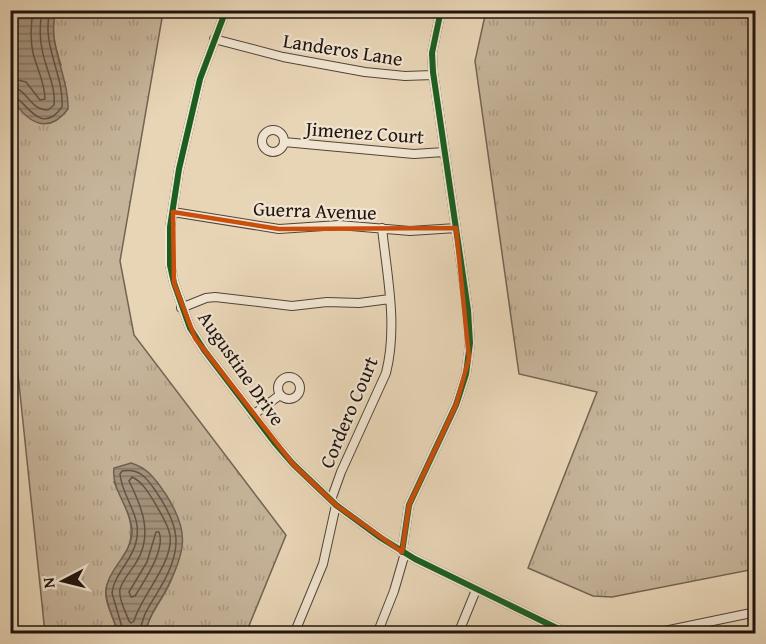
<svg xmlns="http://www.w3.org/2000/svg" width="766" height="644" viewBox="0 0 766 644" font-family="'Gentium Book Plus',serif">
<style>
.grass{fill:url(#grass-tufts);stroke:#726454;stroke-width:1.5}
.water{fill:url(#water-rules);stroke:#6f6051;stroke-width:1.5}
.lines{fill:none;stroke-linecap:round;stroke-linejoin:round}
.shore{stroke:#625346;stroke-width:1.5}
.street-casing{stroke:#514439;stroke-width:10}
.street{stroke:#f0e4d0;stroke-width:8}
.cycleway-casing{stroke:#f0e4d0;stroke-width:10}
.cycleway{stroke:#1b5e20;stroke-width:6}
.marked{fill:none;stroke:#ca4e0c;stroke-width:4.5;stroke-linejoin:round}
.labels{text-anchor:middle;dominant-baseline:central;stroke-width:4.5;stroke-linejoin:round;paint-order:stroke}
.street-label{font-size:20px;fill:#1f130f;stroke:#f0e4d0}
</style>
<defs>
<pattern id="grass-tufts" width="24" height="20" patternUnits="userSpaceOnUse" patternTransform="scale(1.5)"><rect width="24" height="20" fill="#c6b49a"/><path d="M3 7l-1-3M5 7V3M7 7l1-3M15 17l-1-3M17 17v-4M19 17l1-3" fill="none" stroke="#aa9a84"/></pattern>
<pattern id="water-rules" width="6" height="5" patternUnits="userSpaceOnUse" patternTransform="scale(1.5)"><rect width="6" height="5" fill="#a4937d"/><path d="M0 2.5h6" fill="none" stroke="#857765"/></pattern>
</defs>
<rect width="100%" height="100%" fill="#e8d5b6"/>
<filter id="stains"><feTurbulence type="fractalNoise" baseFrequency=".00333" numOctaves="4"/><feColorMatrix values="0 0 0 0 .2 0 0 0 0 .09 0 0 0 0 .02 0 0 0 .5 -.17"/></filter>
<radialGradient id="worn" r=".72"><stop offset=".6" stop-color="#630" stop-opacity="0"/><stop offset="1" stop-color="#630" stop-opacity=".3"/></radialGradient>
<path class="grass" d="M 56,11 L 167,11 L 162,18 L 120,261 L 134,335 L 286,535 L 246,633 L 145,633 C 150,612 159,605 168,587 C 188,544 184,521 157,482 L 114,482 C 126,506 140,531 124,556 C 118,566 108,577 106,589 C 104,603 115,620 118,633 L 45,633 L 11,307 L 10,96 L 17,108 L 61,65 C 55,47 50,29 56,11 Z
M 486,11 L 755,11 L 755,569 L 612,597 L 593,596 L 528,568 L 597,392 L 519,374 L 475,61 Z"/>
<path class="water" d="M 10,11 L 56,11 C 46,43 69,76 68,109 C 47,137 25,121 11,96 Z
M 131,463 C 148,468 155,479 165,493 C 189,530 187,549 167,588 C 158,605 150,613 145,633 L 118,633 C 115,621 107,607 106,594 C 105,570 133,555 132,530 C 131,508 111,490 114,468 Z"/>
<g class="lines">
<path class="shore" d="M 10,78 L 26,82 L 40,100 L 45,99 C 45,83 37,69 33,53 C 30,40 31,24 33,10
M 10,87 C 28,88 29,110 48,110 L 54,105 C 56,85 45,68 42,49 C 39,36 40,23 42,10
M 10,94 C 24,96 39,139 62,107 C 64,74 41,45 50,10
M 132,477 C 143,482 150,495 156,505 C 161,514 168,524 170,535 C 174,562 141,596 134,621 L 131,623 L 129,621 C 126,612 118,599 120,589 C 123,579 132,570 137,561 C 153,534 142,507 129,481 Z
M 156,532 L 159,532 C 166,550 144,581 135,596 L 131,597 L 129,592 L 147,562 Z
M 124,634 L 112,593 C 114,574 132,561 136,542 C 143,516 122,498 120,474 L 122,471 C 139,468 146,477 155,490 C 180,526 184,548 160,588 C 152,603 141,615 140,634"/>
<g class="street-casing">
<path id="street" d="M 226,10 L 200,79 L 179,169 L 170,227 L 170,265 L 174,283 L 190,328 L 204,350 L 274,442 L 293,464 L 336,505 L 381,538 L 415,559 L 569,634
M 214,39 L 283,57 L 365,72 L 405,76 L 433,75
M262 141a11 11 0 1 1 22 0a11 11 0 1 1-22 0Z
M 284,142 L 414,154 L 444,152
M 173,212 L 279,229 L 339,225 L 410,231 L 456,228
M 181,308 L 206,298 L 215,297 L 292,306 L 327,302 L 359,303 L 390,299
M278 388a11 11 0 1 1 22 0a11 11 0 1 1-22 0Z
M 253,415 L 280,395
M 331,500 L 341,472 L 386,373 C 398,325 387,276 382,228
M 402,552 L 409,505 L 456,405 L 466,374 L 470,343 L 468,310 L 433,72 L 432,53 L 441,10
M 294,634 L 323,564 L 336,505
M 377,634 L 394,591 L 405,553
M 458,634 L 476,590
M 650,634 L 756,612"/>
</g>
<use href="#street" class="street"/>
<g class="cycleway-casing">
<path id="cycleway" d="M 226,10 L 200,79 L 179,169 L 170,227 L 170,265 L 174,283 L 190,328 L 204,350 L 274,442 L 293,464 L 336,505 L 381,538 L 415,559 L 569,634
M 402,552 L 409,505 L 456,405 L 466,374 L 470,343 L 468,310 L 433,72 L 432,53 L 441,10"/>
</g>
<use href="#cycleway" class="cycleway"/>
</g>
<path class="marked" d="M 173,212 L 279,229 L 456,228 L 469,358 L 456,405 L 409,505 L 402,552 L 336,505 L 293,464 L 195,338 L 174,283 Z"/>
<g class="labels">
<g class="street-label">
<text transform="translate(343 49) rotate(9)">Landeros Lane</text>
<text transform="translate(365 132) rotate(4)">Jimenez Court</text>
<text transform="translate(315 210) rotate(2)">Guerra Avenue</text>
<text transform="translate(242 368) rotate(55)">Augustine Drive</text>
<text transform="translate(348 412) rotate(-67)">Cordero Court</text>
</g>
</g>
<rect width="766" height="644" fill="none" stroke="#e8d5b6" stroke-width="36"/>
<rect x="12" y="12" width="742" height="620" fill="none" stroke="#1f130f" stroke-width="3"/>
<rect x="18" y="18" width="730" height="608" fill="none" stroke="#1f130f" stroke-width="1.5"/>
<g transform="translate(63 581) rotate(263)" stroke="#f0e4d0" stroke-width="4.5" paint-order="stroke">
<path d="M0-4.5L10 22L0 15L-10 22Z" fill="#1f130f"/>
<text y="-9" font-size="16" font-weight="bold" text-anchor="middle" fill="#1f130f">N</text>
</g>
<rect width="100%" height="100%" filter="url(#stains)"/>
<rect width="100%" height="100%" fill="url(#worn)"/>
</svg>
